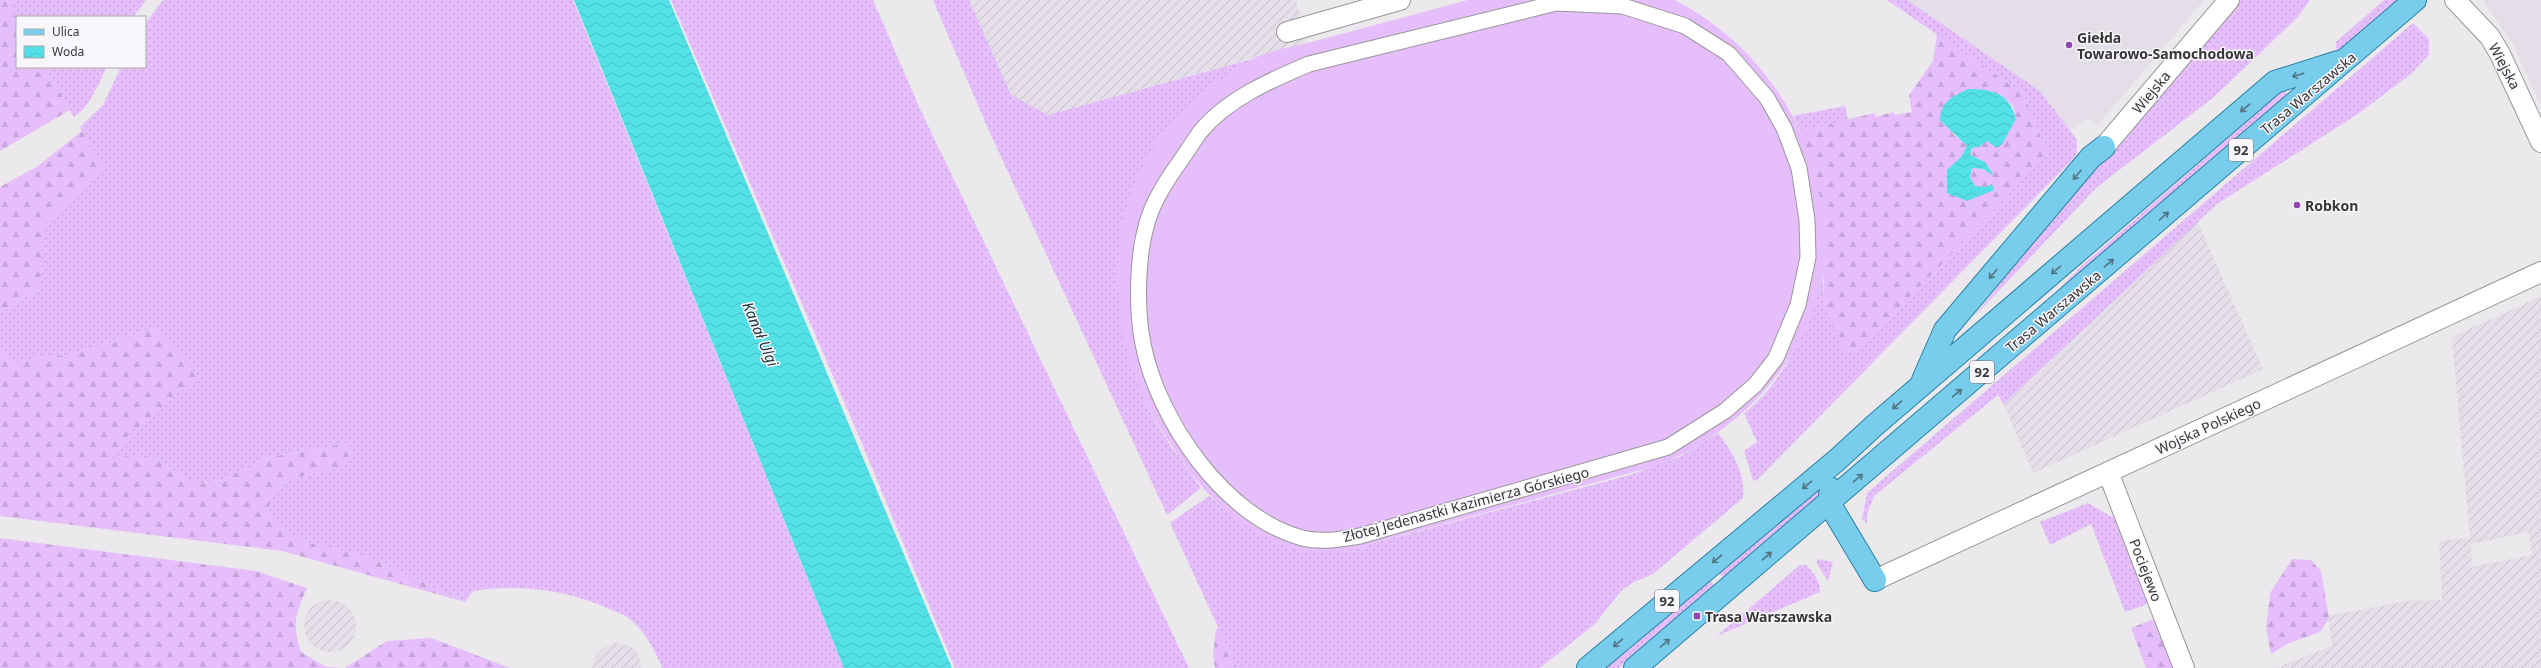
<svg xmlns="http://www.w3.org/2000/svg" width="2541" height="668" viewBox="0 0 2541 668" font-family="'Noto Sans',sans-serif">
<style>
.built{fill:#e4dee8}
.industrial{fill:url(#industrial-furrows);fill-rule:evenodd}
.grass{fill:url(#grass-dots)}
.forest{fill:url(#forest-firs);fill-rule:evenodd}
.pitch{fill:#e5befb}
.water{fill:url(#water-waves)}
.lines{fill:none;stroke-linecap:round;stroke-linejoin:round}
.pedestrian-casing{stroke:#99979a;stroke-width:17}
.minor-casing{stroke:#99979a;stroke-width:22}
.primary-casing{stroke:#2882a5;stroke-width:24}
.pedestrian{stroke:#fff;stroke-width:15}
.minor{stroke:#fff;stroke-width:20}
.primary{stroke:#79cdec;stroke-width:22}
.oneway{stroke:#527380}
.poi-dot{fill:#9244b4;stroke:#f8f6fa;stroke-width:1.5}
.labels{text-anchor:middle;dominant-baseline:central;stroke-width:3;stroke-linejoin:round;paint-order:stroke}
.shield{fill:#f8f6fa;stroke:#727072;stroke-width:1}
.shield-label{font-size:13px;font-weight:bold;fill:#383738}
.poi-label{font-size:14px;font-weight:bold;fill:#383738;stroke:#f8f6fa;text-anchor:start}
.street-label{font-size:14px;fill:#383738;stroke:#f8f6fa}
.water-label{font-size:15px;font-style:italic;fill:#203839;stroke:#f8f6fa}
</style>
<defs>
<pattern id="industrial-furrows" width="10" height="10" patternUnits="userSpaceOnUse"><rect width="10" height="10" fill="#e4dee8"/><path d="M-1 1l2-2M0 10L10 0M9 11l2-2" fill="none" stroke="#c4bfc8"/></pattern>
<pattern id="grass-dots" width="8" height="8" patternUnits="userSpaceOnUse"><rect width="8" height="8" fill="#e5befb"/><path d="M2 2h.1M6 6h.1" fill="none" stroke="#c5a4d8" stroke-width="1.8" stroke-linecap="round"/></pattern>
<pattern id="forest-firs" width="22" height="20" patternUnits="userSpaceOnUse"><rect width="22" height="20" fill="#e5befb"/><path d="M5 1l3.5 6h-7zM16 11l3.5 6h-7z" fill="#c5a4d8"/></pattern>
<pattern id="water-waves" width="16" height="10" patternUnits="userSpaceOnUse"><rect width="16" height="10" fill="#53e1e7"/><path d="M0 5q4-4 8 0t8 0" fill="none" stroke="#49c2c7"/></pattern>
</defs>
<rect width="100%" height="100%" fill="#ebe9ec"/>
<path class="built" d="M 1907,0 L 2204,0 L 2098,125 L 2089,118 L 2069,131 L 2040,91 Z
M 2485,0 L 2541,0 L 2541,107 L 2514,46 L 2484,2 Z"/>
<path class="industrial" d="M 969,0 L 1296,0 L 1307,43 L 1048,115 L 1011,96 Z
M 2197,221 L 2263,369 L 2033,473 L 2004,405 Z
M 2541,296 L 2541,668 L 2275,668 L 2332,646 L 2328,616 L 2407,601 L 2442,600 L 2439,541 L 2470,538 L 2452,340 L 2454,336 ZM 2528,532 L 2532,555 L 2472,567 L 2471,544 Z
M304 626a26 26 0 1 1 52 0a26 26 0 1 1-52 0Z
M 616,642 L 632,647 L 638,653 L 642,668 L 592,668 L 595,656 L 601,649 Z"/>
<path class="grass" d="M 17,0 L 146,0 L 133,17 L 17,17 L 17,20 L 9,8 Z
M 163,0 L 573,0 L 844,668 L 661,668 L 662,666 C 653,648 644,629 627,617 C 621,613 613,611 607,608 C 565,589 518,584 473,591 L 465,602 C 434,588 403,572 371,559 C 332,543 298,551 268,515 L 271,495 L 293,478 L 325,472 L 350,443 L 264,458 L 223,480 L 199,484 L 186,479 L 160,460 L 139,454 L 111,460 L 128,436 L 158,327 L 69,355 L 35,358 L 15,363 L 0,347 L 0,313 L 41,288 L 42,226 L 105,170 L 80,127 L 103,105 L 121,67 L 145,67 L 145,24 Z
M 671,0 L 873,0 L 920,109 L 1189,668 L 955,668 L 858,434 Z
M 933,0 L 969,0 L 1011,95 L 1048,115 L 1252,59 C 1230,77 1204,91 1183,112 C 1106,187 1105,302 1143,396 C 1156,429 1181,459 1201,488 L 1167,515 L 989,131 Z
M 1887,0 L 1907,0 L 2040,91 L 2077,140 L 2077,152 L 2074,158 L 1756,481 L 1753,480 L 1744,451 L 1757,442 L 1744,413 C 1785,382 1807,327 1823,280 L 1823,302 L 2048,155 L 2024,94 Z
M 2240,0 L 2310,0 L 2298,17 L 2214,97 L 2096,188 L 1974,317 L 2087,172 L 2123,140 Z
M 2384,0 L 2400,0 L 2340,51 L 2336,49 L 2336,42 Z
M 2413,23 L 2429,39 L 2429,55 L 2412,73 L 2358,114 L 2217,204 L 2004,404 L 1998,395 L 1874,496 L 1867,514 L 1867,523 L 1862,519 L 1867,493 Z
M 45,67 L 107,67 C 98,84 91,106 74,117 Z
M 2286,91 L 2286,101 L 2064,290 L 2061,287 L 2085,263 L 2281,92 Z
M 1845,106 L 1848,120 L 1800,131 L 1793,116 Z
M 1718,433 C 1733,453 1745,472 1743,498 L 1653,574 L 1634,582 L 1621,591 L 1595,624 L 1540,668 L 1237,668 L 1170,523 L 1209,496 C 1254,536 1290,555 1352,549 L 1630,475 L 1681,456 Z
M 1821,487 L 1819,497 L 1724,579 L 1719,572 Z
M 2088,503 L 2112,517 L 2116,514 L 2150,598 L 2145,605 L 2125,612 L 2091,524 L 2050,545 L 2040,522 Z
M 1817,559 L 1833,562 L 1828,581 L 1817,564 Z
M 1800,565 L 1806,565 C 1813,572 1821,581 1820,592 L 1717,636 Z
M 1709,580 L 1715,586 L 1619,668 L 1602,668 Z"/>
<path class="forest" d="M 0,0 L 17,0 L 10,8 L 17,20 L 17,67 L 45,67 L 70,110 L 0,151 Z
M 1937,34 L 2024,94 L 2048,155 L 1854,354 L 1843,350 L 1823,302 L 1825,246 L 1800,131 L 1874,113 L 1876,117 L 1893,112 L 1895,115 L 1912,112 L 1909,95 L 1933,61 ZM 2000,94 L 2013,106 L 2016,119 L 1979,147 L 1973,148 L 1970,155 L 1985,162 L 1993,175 L 1983,169 L 1972,168 L 1970,177 L 1975,186 L 1986,187 L 1947,193 L 1947,171 L 1961,157 L 1967,146 L 1952,133 Z
M 82,131 L 106,170 L 43,226 L 41,288 L 0,313 L 0,187 L 38,166 Z
M 158,327 L 198,376 L 128,436 L 112,459 L 139,454 L 160,460 L 186,479 L 199,484 L 223,480 L 264,458 L 350,443 L 353,460 L 325,472 L 293,478 L 271,495 L 268,515 C 298,551 332,543 371,559 C 403,572 434,588 465,602 L 282,551 L 0,516 L 0,347 L 15,363 L 35,358 L 69,355 Z
M 0,538 L 256,571 L 307,588 C 295,615 292,623 301,652 L 326,667 L 345,668 L 0,668 Z
M 2292,559 L 2311,560 L 2321,571 L 2329,618 L 2320,632 L 2287,644 L 2271,654 L 2266,629 L 2270,593 Z
M 2151,620 L 2157,621 L 2176,668 L 2146,668 L 2131,628 Z
M 1219,628 L 1237,668 L 1215,668 L 1213,655 L 1216,629 Z
M 431,638 L 510,668 L 345,668 L 387,641 Z"/>
<path class="pitch" d="M 1468,0 L 1675,0 C 1759,44 1815,126 1823,220 C 1825,240 1827,261 1823,280 C 1803,365 1738,432 1659,465 L 1352,549 C 1337,551 1322,553 1307,551 C 1249,540 1205,498 1175,450 C 1163,433 1151,415 1143,396 C 1101,304 1108,184 1183,111 C 1203,92 1228,74 1251,60 C 1265,51 1295,47 1311,42 C 1364,28 1416,14 1468,0 Z"/>
<path class="water" d="M 574,0 L 669,0 L 952,668 L 844,668 Z
M 1968,89 C 1993,89 2009,93 2016,119 L 2002,144 L 1997,148 L 1987,141 L 1979,147 L 1972,148 L 1970,155 L 1985,162 L 1994,176 L 1983,169 L 1972,168 L 1970,177 L 1975,186 L 1986,187 L 1992,184 L 1994,190 L 1967,201 L 1947,193 L 1947,170 L 1961,157 L 1967,146 L 1940,120 C 1941,101 1952,97 1968,89 Z"/>
<g class="lines">
<g class="pedestrian-casing">
<path id="pedestrian" d="M 1755,385 L 1776,358 L 1798,305 L 1808,257 L 1807,220 L 1799,168 L 1784,128 L 1767,98 L 1729,54 L 1685,26 L 1623,6 L 1556,3 L 1309,64 C 1271,80 1227,99 1200,132 C 1193,142 1186,153 1179,163 C 1166,181 1153,201 1147,223 C 1137,257 1136,309 1143,344 C 1158,421 1225,517 1302,538 C 1321,543 1341,539 1360,536 L 1668,447 L 1725,411 L 1756,384"/>
</g>
<g class="minor-casing">
<path id="minor" d="M 2455,0 L 2490,37 L 2500,54 L 2541,142
M 1287,32 L 1400,0
M 2104,147 L 2229,0
M 2108,472 L 2184,668
M 1875,580 L 2541,272"/>
</g>
<g class="primary-casing">
<path id="primary" d="M 1923,380 L 1945,330 L 2091,157 L 2104,147
M 1831,489 L 1829,503 L 1875,580
M 1588,668 L 1837,460 L 1875,425 L 2275,82 L 2338,62
M 1635,668 L 2415,0"/>
</g>
<use href="#pedestrian" class="pedestrian"/>
<use href="#minor" class="minor"/>
<use href="#primary" class="primary"/>
</g>
<defs><path id="oneway-shaft" d="M-6 0H5M1.5-3L5.5 0L1.5 3" fill="none" stroke-width="1.6" stroke-linecap="round" stroke-linejoin="round"/></defs>
<g class="oneway">
<use href="#oneway-shaft" transform="translate(2298 75) rotate(163)"/>
<use href="#oneway-shaft" transform="translate(2245 108) rotate(139)"/>
<use href="#oneway-shaft" transform="translate(2077 175) rotate(130)"/>
<use href="#oneway-shaft" transform="translate(2164 216) rotate(-41)"/>
<use href="#oneway-shaft" transform="translate(2109 263) rotate(-40)"/>
<use href="#oneway-shaft" transform="translate(2056 270) rotate(140)"/>
<use href="#oneway-shaft" transform="translate(1993 274) rotate(130)"/>
<use href="#oneway-shaft" transform="translate(1957 393) rotate(-40)"/>
<use href="#oneway-shaft" transform="translate(1897 405) rotate(139)"/>
<use href="#oneway-shaft" transform="translate(1858 478) rotate(-40)"/>
<use href="#oneway-shaft" transform="translate(1807 485) rotate(141)"/>
<use href="#oneway-shaft" transform="translate(1767 556) rotate(-41)"/>
<use href="#oneway-shaft" transform="translate(1717 559) rotate(140)"/>
<use href="#oneway-shaft" transform="translate(1618 643) rotate(140)"/>
<use href="#oneway-shaft" transform="translate(1665 643) rotate(-40)"/>
</g>
<g class="poi-dot">
<circle cx="2069" cy="45" r="4"/>
<circle cx="2297" cy="205" r="4"/>
<rect x="1693" y="612" width="8" height="8" rx="2"/>
</g>
<g class="labels">
<g class="shield">
<rect x="2229" y="139" width="24" height="22" rx="3"/>
<rect x="1970" y="361" width="24" height="22" rx="3"/>
<rect x="1655" y="590" width="24" height="22" rx="3"/>
</g>
<g class="shield-label">
<text x="2241" y="150">92</text>
<text x="1982" y="372">92</text>
<text x="1667" y="601">92</text>
</g>
<g class="poi-label">
<text x="2077" y="37">Giełda<tspan x="2077" dy="16">Towarowo-Samochodowa</tspan></text>
<text x="2305" y="205">Robkon</text>
<text x="1705" y="616">Trasa Warszawska</text>
</g>
<g class="street-label">
<text transform="translate(2505 66) rotate(62)">Wiejska</text>
<text transform="translate(2151 92) rotate(-50)">Wiejska</text>
<text transform="translate(2308 93) rotate(-40)">Trasa Warszawska</text>
<text transform="translate(2053 311) rotate(-40)">Trasa Warszawska</text>
<text transform="translate(2208 426) rotate(-25)">Wojska Polskiego</text>
<text transform="translate(1466 504) rotate(-15)">Złotej Jedenastki Kazimierza Górskiego</text>
<text transform="translate(2146 570) rotate(69)">Pociejewo</text>
</g>
<g class="water-label">
<text transform="translate(761 334) rotate(67)">Kanał Ulgi</text>
</g>
</g>
<rect x="16" y="16" width="130" height="52" fill="#f8f6fa" stroke="#abaaac"/>
<rect x="24" y="29" width="20" height="6" fill="#79cdec" stroke="#abaaac"/>
<text x="52" y="36" font-size="12" fill="#383738">Ulica</text>
<rect x="24" y="46" width="20" height="12" fill="url(#water-waves)" stroke="#abaaac"/>
<text x="52" y="56" font-size="12" fill="#383738">Woda</text>
</svg>
